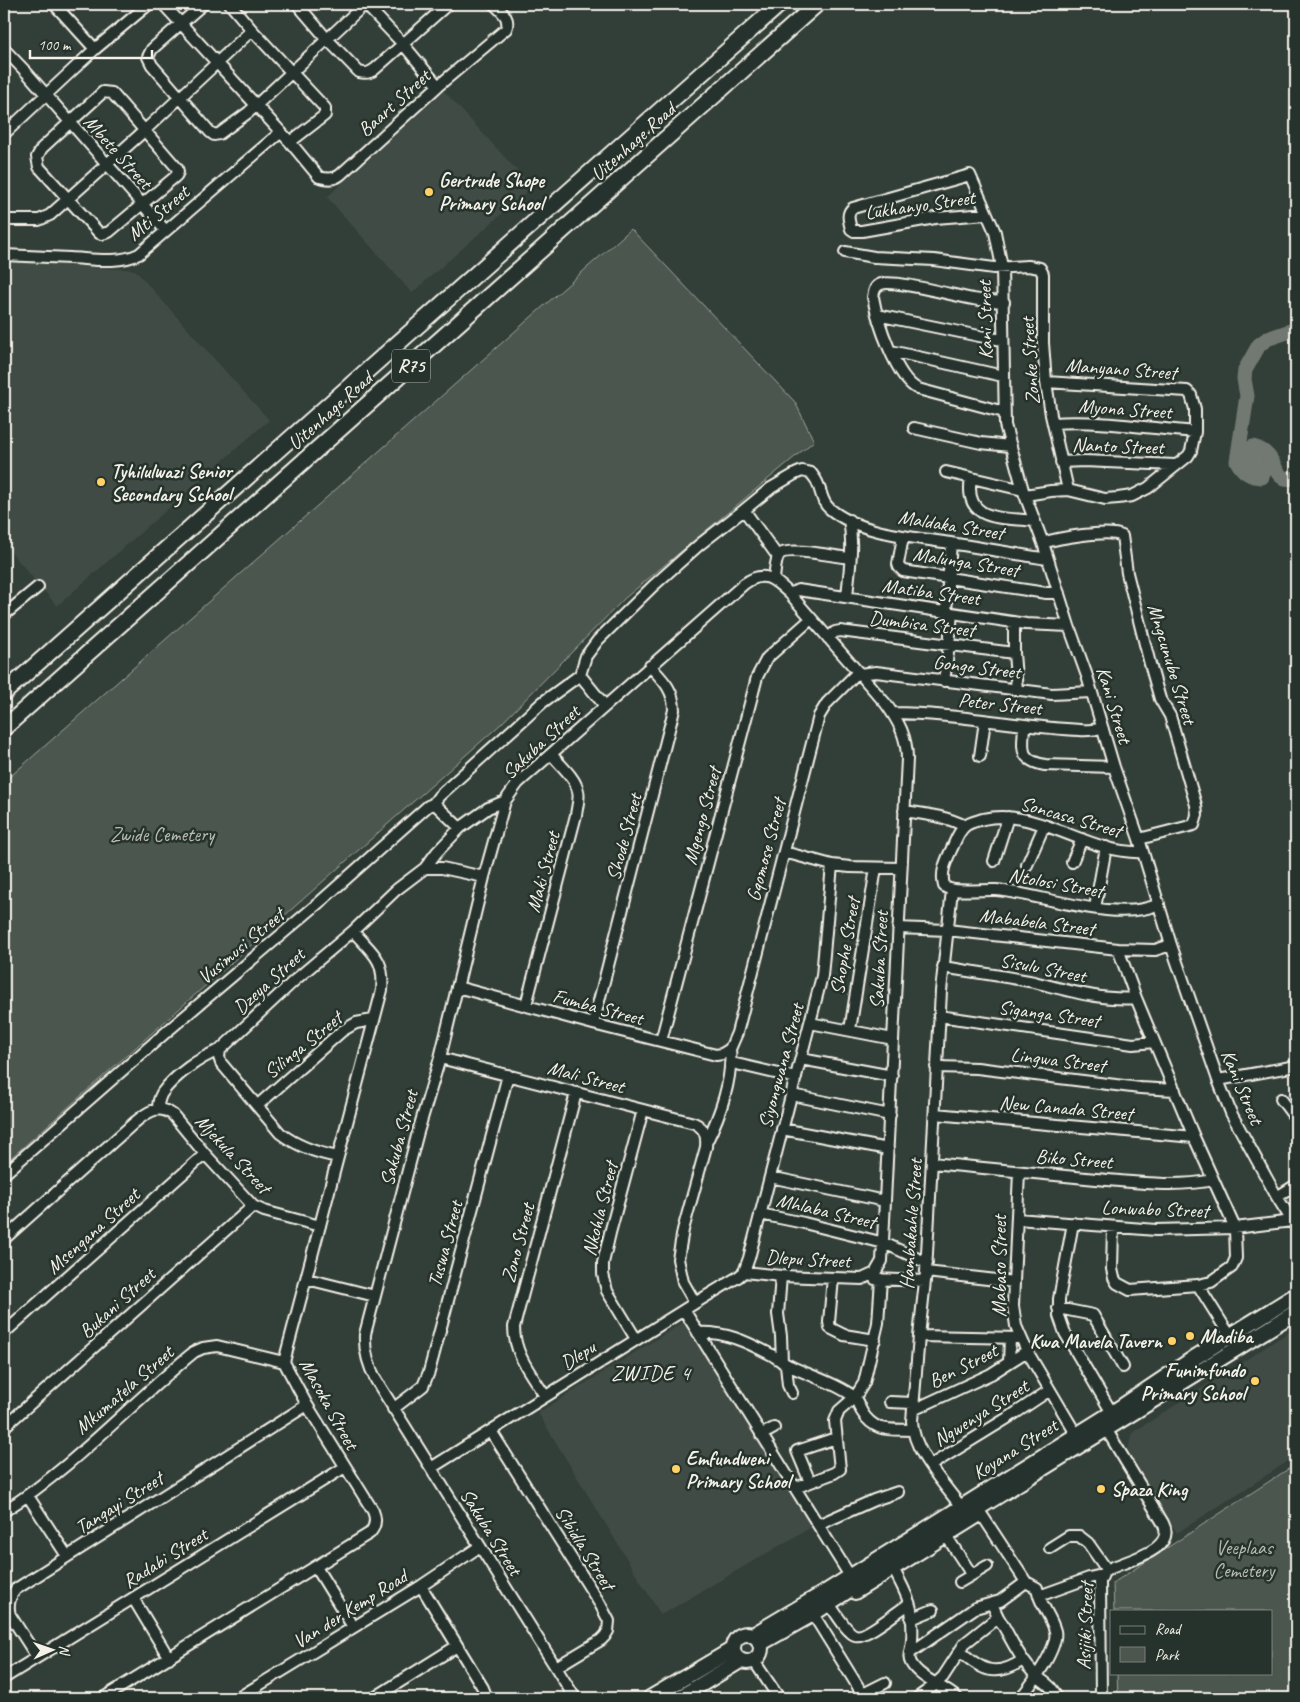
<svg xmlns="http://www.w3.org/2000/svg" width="1300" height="1702" viewBox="0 0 1300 1702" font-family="Caveat,sans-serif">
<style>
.built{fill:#404b44}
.green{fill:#4c564f;stroke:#a0a49c}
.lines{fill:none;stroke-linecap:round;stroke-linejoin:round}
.river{stroke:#727972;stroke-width:15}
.street-casing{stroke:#f4f1e8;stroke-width:14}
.secondary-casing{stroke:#f4f1e8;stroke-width:18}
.primary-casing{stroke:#f4f1e8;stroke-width:19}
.street{stroke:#26332d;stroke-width:10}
.secondary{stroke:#26332d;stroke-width:14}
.primary{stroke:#26332d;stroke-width:15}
.poi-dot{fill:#ffd166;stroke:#26332d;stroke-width:2}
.labels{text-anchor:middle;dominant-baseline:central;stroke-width:5;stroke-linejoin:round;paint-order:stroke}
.shield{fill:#26332d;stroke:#b6b8b0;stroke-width:1}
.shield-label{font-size:19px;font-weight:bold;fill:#f4f1e8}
.street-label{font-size:20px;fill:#f4f1e8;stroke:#26332d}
.poi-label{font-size:20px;font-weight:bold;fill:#f4f1e8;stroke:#26332d;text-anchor:start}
.park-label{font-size:20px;fill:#b9bbb2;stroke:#26332d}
.neighbourhood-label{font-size:21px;letter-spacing:1px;fill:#f4f1e8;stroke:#26332d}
</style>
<rect width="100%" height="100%" fill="#323e38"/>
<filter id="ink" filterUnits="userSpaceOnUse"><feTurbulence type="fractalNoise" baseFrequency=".02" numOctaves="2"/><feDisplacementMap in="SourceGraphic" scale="10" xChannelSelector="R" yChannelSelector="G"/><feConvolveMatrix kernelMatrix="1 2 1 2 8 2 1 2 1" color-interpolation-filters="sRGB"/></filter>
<g filter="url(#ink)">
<path class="built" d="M 444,91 L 532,187 L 412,293 L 327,197 Z
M 4,261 L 135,270 L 269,420 L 57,606 L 4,544 Z
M 682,1323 L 689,1323 L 815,1525 L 661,1615 L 538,1413 Z
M 1295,1328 L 1296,1329 L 1296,1456 L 1177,1533 L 1128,1450 L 1132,1433 Z"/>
<path class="green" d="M 631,229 L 795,402 L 814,441 L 625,598 L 501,724 L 4,1164 L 4,782 Z
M 1296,1464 L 1296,1698 L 1118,1698 L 1117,1673 L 1271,1673 L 1271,1611 L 1114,1611 L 1113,1583 Z"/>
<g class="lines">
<path class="river" d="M 1296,329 L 1267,339 L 1259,345 L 1245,370 L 1244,379 L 1247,396 L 1237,461 C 1242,471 1250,477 1262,477 L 1263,474 C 1257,465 1250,461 1250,449 L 1253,447 C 1276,453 1272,473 1284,478 C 1287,479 1293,478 1296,479"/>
<g class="street-casing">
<path id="street" d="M 54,4 L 95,49
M 163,4 L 290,142 L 319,177 C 327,179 334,180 340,175 L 438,86 L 506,29 C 511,18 501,11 494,4
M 203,4 L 152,49 L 148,57 L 152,65 L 210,132 L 214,135 L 219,134 L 249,112 L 365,4 L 403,44 L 438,86
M 230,4 L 252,30 L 325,108 L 325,115 L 290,142
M 297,4 L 327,39 L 359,72 C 366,74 370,73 375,69 L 448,4
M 4,49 L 27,73 L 165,230
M 103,92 L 112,93 L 177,168 L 178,172 L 176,176 L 109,232 L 102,234 L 99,233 L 39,167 L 37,157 L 42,148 Z
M 4,134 L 95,49 L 149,4
M 987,214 L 935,218 L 862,231 L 854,231 L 851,229 C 849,221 846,213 853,208 L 970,175 L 995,232 L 1002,267 L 1005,425 L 1023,490 L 1043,543 L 1069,626 L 1087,676 L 1114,767 L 1139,839 L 1171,945 L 1218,1080 L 1231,1113 L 1277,1197 L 1296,1227
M 4,220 L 39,220 L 50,215 L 144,131 L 252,30
M 845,252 L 874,257 L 934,260 L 994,268 L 1028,266 L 1040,268 L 1043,274 L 1043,343 L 1046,382 L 1051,415 L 1068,490
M 4,255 C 26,256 48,257 70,258 C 92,259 118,264 139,254 L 281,132
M 1004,302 C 993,301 983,301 973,299 C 955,296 894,279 881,284 C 875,286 874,291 873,297 C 877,320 896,379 918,389 L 1004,412
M 877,315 L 984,337 L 1003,340
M 891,351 L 1003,376
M 1053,423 C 1100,420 1148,428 1195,432
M 914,428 L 981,443 L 1010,446
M 1061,462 L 1084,461 L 1175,465
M 946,472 L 1023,490
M 971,478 C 963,523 1003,517 1034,521
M 1025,495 L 1051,491 L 1068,490 L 1105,499 L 1118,498 L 1132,496 L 1148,488 L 1188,456 L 1191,451 L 1195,432 L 1195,409 L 1191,395 L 1187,391 L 1046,382
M 744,510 L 778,557
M 903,537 L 898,564 L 899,567 L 903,571 L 1046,593 L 1059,593
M 1043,543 C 1057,538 1109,529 1122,536 L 1127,573 L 1150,664 L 1160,699 L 1170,716 L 1196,805 L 1197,815 L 1194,825 L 1139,839
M 774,579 C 775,572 775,561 779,555 C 786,546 838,557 850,558
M 790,594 L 798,590 L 1026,624 L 1069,626
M 847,597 C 849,572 854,546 849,520
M 946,612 L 951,543
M 4,615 L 38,587
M 1014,622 L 1014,653 L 1017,690
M 828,638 L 835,632 L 840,631 L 1014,653
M 859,674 L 876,672 L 1052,694 L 1091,692
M 580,675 L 605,706
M 944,681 L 949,646 L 952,613
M 892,713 C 955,713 1017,727 1080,730 C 1088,731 1095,729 1103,729
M 1024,726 C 1023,748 1018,760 1045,765 L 1114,767
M 980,756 L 985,721
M 433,804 L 439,796 L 543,702 L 580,675 L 586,656 L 598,640 L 653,586 L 699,545 L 744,510 L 771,488 L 795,474 L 802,471 L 811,473 C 813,476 816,479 817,482 C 822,492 821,502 830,509 C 860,534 913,537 950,543 C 983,548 1015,554 1048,559
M 904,811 C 925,814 946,816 965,826
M 784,852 L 832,865 L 850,867 L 900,868
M 1143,852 C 1087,855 1039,807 983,819 C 977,821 970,822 965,826 C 959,831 956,839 953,846 C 947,859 940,871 944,886 C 952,894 984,889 996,890 C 1041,894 1117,924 1159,904
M 994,861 L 1008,817
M 1072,862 L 1082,839
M 1027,865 L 1044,826
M 425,868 L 437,852 L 460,828
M 952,890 L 941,991 L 926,1272 L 919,1336 L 912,1421 C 913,1452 943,1482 961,1507
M 1095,908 L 1106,847
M 898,928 L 947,930 L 1118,949 L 1155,950 L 1171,945
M 943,967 C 973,972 1004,976 1034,982 C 1067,990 1101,1001 1136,998
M 457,987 L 593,1024 L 716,1055 L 722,1054 L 730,1049
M 526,1005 L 576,815 C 577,807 580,798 578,791 C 575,777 560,765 552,755
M 939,1016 L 1133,1044 L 1154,1042
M 810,1023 L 893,1039
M 593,1024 L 674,710 C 674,690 663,680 650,666
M 850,1030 L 876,868
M 661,1041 L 757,677 L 767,658 L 811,619
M 730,1049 L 737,1033 L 819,716 L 827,703 L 857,673
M 440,1058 L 694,1123 C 705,1128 707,1136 706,1147 L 683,1230 L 678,1259 L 683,1282 L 695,1303
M 801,1059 L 892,1076
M 732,1063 L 796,1078
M 936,1067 L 977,1068 L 1140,1088 L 1175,1090
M 1218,1080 L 1296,1066
M 792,1095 L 890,1115
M 1281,1099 L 1296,1119
M 258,1105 L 342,1031 L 356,1023 L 373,1020
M 158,1109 C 158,1103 159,1098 162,1093 C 174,1076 200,1057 220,1050
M 935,1114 L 1194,1137
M 782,1129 L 888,1149
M 707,1141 C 720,1115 733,1079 730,1049
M 338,1157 C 317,1153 298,1147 280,1133 L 221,1063 L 219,1057 L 220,1050 L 295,980 L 353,931 L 396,890 L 425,868 L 442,868 L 484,877
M 932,1163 C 987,1168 1041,1174 1096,1179 C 1135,1182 1174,1188 1213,1180
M 1019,1172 L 1014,1282 L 1013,1306 L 1016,1326 L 1027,1351 L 1076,1434
M 4,1174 L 164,1034 L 321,901 L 428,806 L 433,804 L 437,806 L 460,828 L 488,808 L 505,801
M 770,1177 L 885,1201
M 1277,1197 L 1296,1185
M 760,1214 L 804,1223 L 884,1243 L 927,1263
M 1017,1219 L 1156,1230 L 1235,1228 L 1292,1221
M 1073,1223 L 1059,1299 L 1059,1316 L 1065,1333 L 1112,1413
M 1113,1227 L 1112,1269 L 1114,1278 L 1117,1283 L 1130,1290 L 1198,1285 L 1211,1282 L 1232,1267 L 1236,1258 L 1235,1228 L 1194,1137 L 1136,998 L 1118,949
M 4,1239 L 134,1123 C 146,1113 158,1103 173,1115 L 205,1154 L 253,1206 L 264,1211 L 320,1226
M 926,1272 L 1014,1282
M 781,1276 L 778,1314 L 781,1336 L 782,1362
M 833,1278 L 829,1322 L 830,1328 L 844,1335 L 875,1340
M 307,1279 L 375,1296
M 875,1279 L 925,1281
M 1198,1285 L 1230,1336
M 1058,1308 L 1093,1315 L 1123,1367
M 684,1310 L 850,1576
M 4,1333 L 205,1154
M 698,1333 C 724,1331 747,1342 770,1354 C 777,1358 783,1363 790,1366 C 810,1376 834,1382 853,1396 C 857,1399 859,1407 862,1412 C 875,1433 890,1429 913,1430
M 919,1336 L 1021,1338
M 636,1339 L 607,1291 L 603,1274 L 603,1263 L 610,1233 L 643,1110
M 1009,1362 L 1010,1338
M 786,1365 L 788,1385 L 792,1393
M 545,1396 C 531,1374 514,1354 514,1327 L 576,1093
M 890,1402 L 913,1403
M 393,1409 L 423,1386 L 429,1372 L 508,1075
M 913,1410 L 991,1374 L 1027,1351
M 4,1427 L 253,1206
M 491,1431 L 600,1604 L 609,1621 L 608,1631 L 605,1636 L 601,1640 L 556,1667
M 761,1435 L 774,1428
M 931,1465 L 1014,1414 L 1050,1390
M 431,1468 L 695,1303 L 738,1277 L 744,1272 L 749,1258 L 822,976 L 832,865
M 810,1482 L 797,1451 L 836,1438
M 795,1488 L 834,1473 L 840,1469 L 835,1421 L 839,1411 L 855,1397 L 864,1383 L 878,1323 L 881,1279
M 28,1496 L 67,1556
M 4,1511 C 74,1467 130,1404 194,1352 L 203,1348 L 217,1346 L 284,1362
M 818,1525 L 874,1500 L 898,1492
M 947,1537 L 972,1575
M 1050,1548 L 1069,1536 L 1079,1536 L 1088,1543 L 1107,1570
M 316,1567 L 353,1627
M 894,1570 C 900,1582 908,1595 911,1609 C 912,1619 913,1630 912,1640 C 912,1648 907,1656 911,1663 C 919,1678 945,1687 957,1698
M 960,1582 L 987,1566
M 421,1586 L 483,1688 L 487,1698
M 855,1594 L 982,1515 L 1026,1582
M 133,1598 L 169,1658
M 832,1608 C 837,1615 848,1633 855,1635 C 865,1639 899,1610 909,1604
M 813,1614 L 865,1698
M 998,1617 C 1009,1634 1017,1655 1031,1670 C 1040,1682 1051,1682 1057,1698
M 911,1619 L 933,1610
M 960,1651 C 982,1671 996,1678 1023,1660
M 910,1653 L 975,1608 L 1000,1601 L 1026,1582 L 1037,1588 L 1039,1596 L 1089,1578 L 1102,1575
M 37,1657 L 10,1615 C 7,1605 9,1597 16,1589 L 307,1405
M 754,1661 L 779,1698
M 4,1678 L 345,1467
M 863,1694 L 885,1683
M 103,1698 L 370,1533 C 376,1526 376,1518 373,1511 L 307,1405 L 284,1362 L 382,990 C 385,958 372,953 353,931
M 238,1698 L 421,1586 L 479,1547
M 374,1698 L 457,1646
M 575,1698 L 376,1380 C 368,1365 364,1351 365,1334 L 418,1132 L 440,1058 L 484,877 L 505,801 L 518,783 L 744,584 C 764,569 774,579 790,594 L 886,704 C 899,722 907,737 907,759 L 882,1261 L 875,1273 L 862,1279 L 781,1276 L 744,1272
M 917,1698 L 931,1688 L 943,1677 L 965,1643 L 998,1617 L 992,1604
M 1020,1698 C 1031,1686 1059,1647 1055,1631 C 1052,1619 1043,1608 1039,1596
M 1101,1698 L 1100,1581 L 1104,1572 L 1111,1568 C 1128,1560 1177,1550 1163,1523 L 1106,1429"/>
</g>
<g class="secondary-casing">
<path id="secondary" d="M733 1648a14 14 0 1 1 28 0a14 14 0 1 1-28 0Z
M 753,1635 L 827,1591 L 1112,1413 L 1194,1358 L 1296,1295
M 760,1644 L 813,1614 L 896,1559 L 1296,1312
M 650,1698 L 733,1649
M 679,1698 L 740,1661"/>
</g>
<g class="primary-casing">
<path id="primary" d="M 4,693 L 780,4
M 4,728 L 817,4"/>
</g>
<use href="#street" class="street"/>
<use href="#secondary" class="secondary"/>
<use href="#primary" class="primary"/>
</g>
</g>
<g class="poi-dot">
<circle cx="429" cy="192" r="5"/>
<circle cx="101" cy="482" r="5"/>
<circle cx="1190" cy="1336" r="5"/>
<circle cx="1172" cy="1341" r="5"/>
<circle cx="1255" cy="1381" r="5"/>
<circle cx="676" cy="1469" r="5"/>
<circle cx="1101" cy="1489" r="5"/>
</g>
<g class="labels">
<rect class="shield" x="392" y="349.5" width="38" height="33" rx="4"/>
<g class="shield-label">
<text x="411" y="366">R75</text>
</g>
<g class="street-label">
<text transform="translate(394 103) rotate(-42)">Baart Street</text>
<text transform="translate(633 142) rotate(-42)">Uitenhage Road</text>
<text transform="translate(118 152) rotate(48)">Mbete Street</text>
<text transform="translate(920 205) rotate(-8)">Lukhanyo Street</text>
<text transform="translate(158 213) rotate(-40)">Mti Street</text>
<text transform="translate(985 320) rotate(-91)">Kani Street</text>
<text transform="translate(1030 361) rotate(-94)">Zonke Street</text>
<text transform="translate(1121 369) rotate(4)">Manyano Street</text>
<text transform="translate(1125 409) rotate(4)">Myona Street</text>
<text transform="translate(330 411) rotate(-42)">Uitenhage Road</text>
<text transform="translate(1118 446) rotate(2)">Nanto Street</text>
<text transform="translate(951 525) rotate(9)">Maldaka Street</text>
<text transform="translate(966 562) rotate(9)">Malunga Street</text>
<text transform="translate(931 592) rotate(8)">Matiba Street</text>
<text transform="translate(922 624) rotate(7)">Dumbisa Street</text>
<text transform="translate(1172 664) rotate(73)">Mngcunube Street</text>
<text transform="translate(977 667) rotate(7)">Gongo Street</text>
<text transform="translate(1000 704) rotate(6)">Peter Street</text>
<text transform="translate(1114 705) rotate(73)">Kani Street</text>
<text transform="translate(541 742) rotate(-43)">Sakuba Street</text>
<text transform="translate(702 816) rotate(-75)">Mgengo Street</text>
<text transform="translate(1071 817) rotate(16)">Soncasa Street</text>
<text transform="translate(624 837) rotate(-75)">Shode Street</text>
<text transform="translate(766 850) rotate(-75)">Gqomose Street</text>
<text transform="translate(543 872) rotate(-75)">Maki Street</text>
<text transform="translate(1056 883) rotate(10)">Ntolosi Street</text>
<text transform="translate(1037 922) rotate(7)">Mababela Street</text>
<text transform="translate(241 946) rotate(-40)">Vusimusi Street</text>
<text transform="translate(845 946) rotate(-80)">Shophe Street</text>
<text transform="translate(879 960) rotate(-87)">Sakuba Street</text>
<text transform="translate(1043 968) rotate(11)">Sisulu Street</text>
<text transform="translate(269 981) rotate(-42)">Dzeya Street</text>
<text transform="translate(598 1007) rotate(15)">Fumba Street</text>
<text transform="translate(1049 1014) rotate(8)">Siganga Street</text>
<text transform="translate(303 1045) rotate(-39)">Silinga Street</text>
<text transform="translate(1058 1060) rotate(7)">Lingwa Street</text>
<text transform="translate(781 1066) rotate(-75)">Siyongwana Street</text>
<text transform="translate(586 1077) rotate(15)">Mali Street</text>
<text transform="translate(1242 1087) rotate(67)">Kani Street</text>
<text transform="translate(1066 1108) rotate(5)">New Canada Street</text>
<text transform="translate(399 1138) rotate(-75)">Sakuba Street</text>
<text transform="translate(233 1154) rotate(47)">Mjekula Street</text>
<text transform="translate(1074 1159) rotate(5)">Biko Street</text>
<text transform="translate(600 1209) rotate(-76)">Nkohla Street</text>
<text transform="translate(1155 1209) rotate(2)">Lonwabo Street</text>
<text transform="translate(826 1211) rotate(13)">Mhlaba Street</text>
<text transform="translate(911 1224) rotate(-86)">Hambakahle Street</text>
<text transform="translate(93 1231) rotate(-42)">Msengana Street</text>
<text transform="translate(518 1243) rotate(-75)">Zono Street</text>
<text transform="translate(445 1244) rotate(-75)">Tuswa Street</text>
<text transform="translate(808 1259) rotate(3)">Dlepu Street</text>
<text transform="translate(999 1266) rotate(-90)">Mabaso Street</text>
<text transform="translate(117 1303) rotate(-42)">Bukani Street</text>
<text transform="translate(578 1355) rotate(-32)">Dlepu</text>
<text transform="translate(963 1366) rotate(-27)">Ben Street</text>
<text transform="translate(124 1390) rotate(-41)">Mkumatela Street</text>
<text transform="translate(329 1404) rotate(61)">Masoka Street</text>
<text transform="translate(981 1413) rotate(-32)">Ngwenya Street</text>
<text transform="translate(1015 1449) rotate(-32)">Koyana Street</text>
<text transform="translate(119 1503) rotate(-32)">Tangayi Street</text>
<text transform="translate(491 1532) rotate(58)">Sakuba Street</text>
<text transform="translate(585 1548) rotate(58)">Sibidla Street</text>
<text transform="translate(165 1558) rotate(-32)">Radabi Street</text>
<text transform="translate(350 1609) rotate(-32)">Van der Kemp Road</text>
<text transform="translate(1085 1626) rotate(-88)">Asijiki Street</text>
</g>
<g class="poi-label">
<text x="439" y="180">Gertrude Shope<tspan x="439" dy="23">Primary School</tspan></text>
<text x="111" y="471">Tyhilulwazi Senior<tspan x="111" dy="23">Secondary School</tspan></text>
<text x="1200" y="1336">Madiba</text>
<text x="1162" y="1341" text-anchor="end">Kwa Mavela Tavern</text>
<text x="1245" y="1370" text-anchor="end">Funimfundo<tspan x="1245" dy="23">Primary School</tspan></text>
<text x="686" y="1458">Emfundweni<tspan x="686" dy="23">Primary School</tspan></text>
<text x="1111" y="1489">Spaza King</text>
</g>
<g class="park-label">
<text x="162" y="834">Zwide Cemetery</text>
<text x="1244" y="1547">Veeplaas<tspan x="1244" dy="23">Cemetery</tspan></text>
</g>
<g class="neighbourhood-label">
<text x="651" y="1373">ZWIDE 4</text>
</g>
</g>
<rect width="1300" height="1702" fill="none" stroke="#26332d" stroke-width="20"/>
<rect x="10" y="10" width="1280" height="1682" fill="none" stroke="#f4f1e8" stroke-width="2" filter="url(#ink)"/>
<rect x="1110" y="1610" width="162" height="65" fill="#26332d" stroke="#787f78"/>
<rect x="1120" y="1626" width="25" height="8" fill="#26332d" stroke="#787f78"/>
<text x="1155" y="1634" font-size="15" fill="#f4f1e8">Road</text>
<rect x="1120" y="1647" width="25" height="15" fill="#4c564f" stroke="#787f78"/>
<text x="1155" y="1660" font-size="15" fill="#f4f1e8">Park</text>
<g transform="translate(52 1650) rotate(88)" stroke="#26332d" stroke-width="4" paint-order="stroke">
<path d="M0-4L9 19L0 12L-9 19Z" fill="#f4f1e8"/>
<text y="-8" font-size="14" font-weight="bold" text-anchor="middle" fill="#f4f1e8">N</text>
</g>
<path d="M30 50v8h122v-8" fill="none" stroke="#f4f1e8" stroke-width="2.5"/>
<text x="38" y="50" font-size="15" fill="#f4f1e8" stroke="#26332d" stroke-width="4" paint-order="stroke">100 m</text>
</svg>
